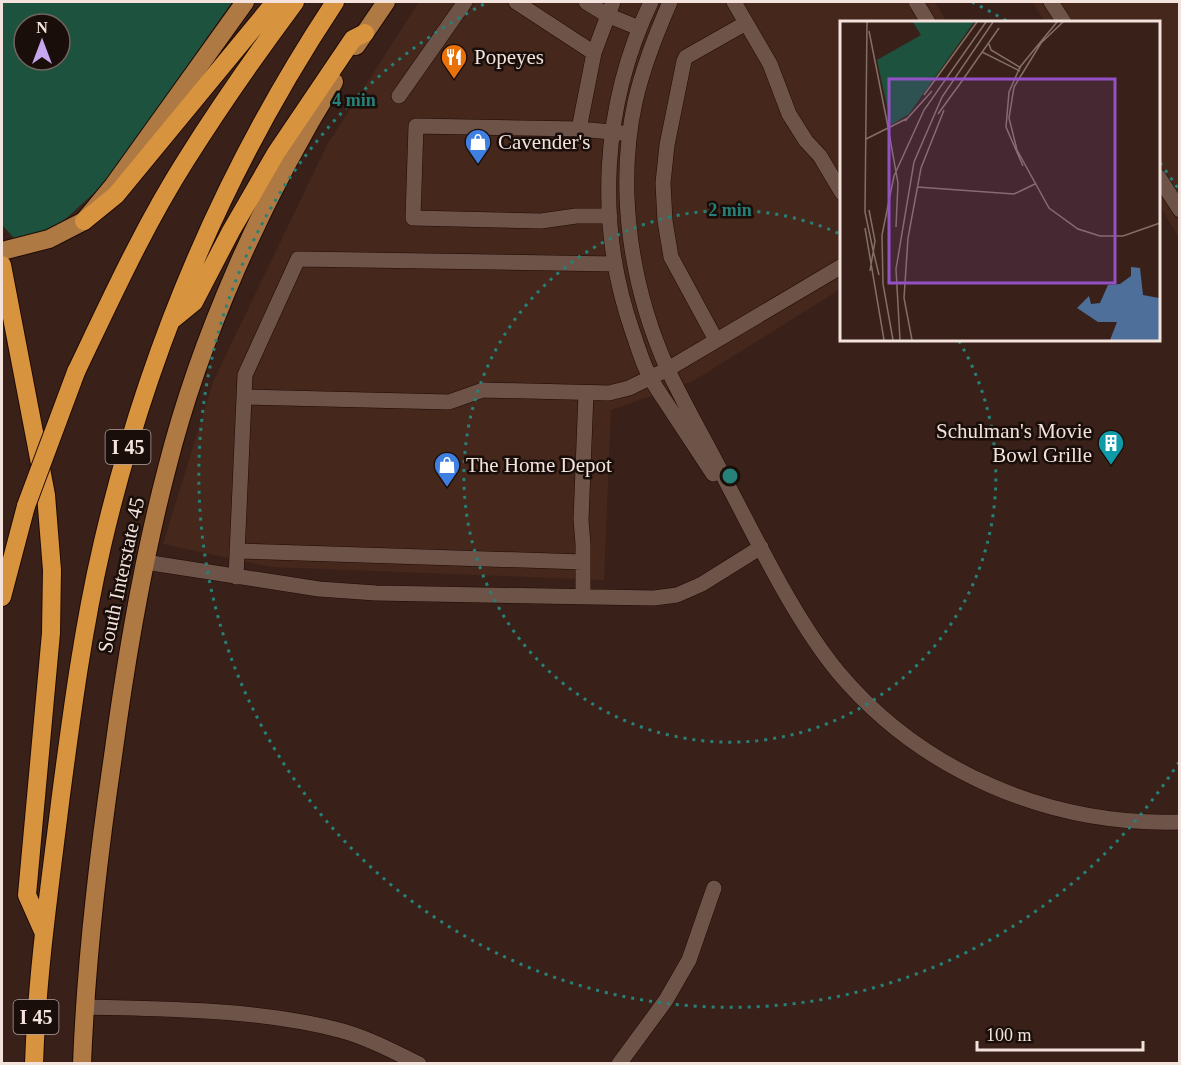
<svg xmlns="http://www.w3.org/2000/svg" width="1181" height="1065" viewBox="0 0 1181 1065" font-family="'Times New Roman',serif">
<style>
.built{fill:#45271c}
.green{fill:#1d523e;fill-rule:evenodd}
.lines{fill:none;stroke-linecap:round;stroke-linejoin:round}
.minor-casing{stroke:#1f0a04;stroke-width:16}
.major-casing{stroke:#1f0a04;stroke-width:20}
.highway-casing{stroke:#1f0a04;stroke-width:20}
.path{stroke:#755f57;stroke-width:2;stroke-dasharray:3 4.5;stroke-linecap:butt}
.minor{stroke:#6e5349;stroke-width:15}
.major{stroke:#ae7942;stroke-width:18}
.highway{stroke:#d8933e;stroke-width:18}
.highway-bridge-casing{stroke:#1f0a04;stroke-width:20;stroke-linecap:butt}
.highway-bridge{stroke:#d8933e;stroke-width:18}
.ring{fill:none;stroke:#268179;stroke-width:3;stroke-dasharray:3 6}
.labels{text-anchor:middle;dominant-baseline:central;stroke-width:5;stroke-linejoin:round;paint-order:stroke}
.shield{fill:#190e0a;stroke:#b2a39e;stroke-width:1.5}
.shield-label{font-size:20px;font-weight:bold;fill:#f4e3dd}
.poi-label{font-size:21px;fill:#f4e3dd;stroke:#190e0a;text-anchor:start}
.street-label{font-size:21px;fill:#f4e3dd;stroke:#190e0a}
.inset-road{fill:none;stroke:#846f67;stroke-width:1.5}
.view{fill:#9351c5;fill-opacity:0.15;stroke:#9351c5;stroke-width:3}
.inset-edge{fill:none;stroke:#f4e3dd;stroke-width:3}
.centre{fill:#268179;stroke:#190e0a;stroke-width:3}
.ring-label{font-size:18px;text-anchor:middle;font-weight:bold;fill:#268179;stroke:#190e0a;stroke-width:5;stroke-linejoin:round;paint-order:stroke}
</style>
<rect width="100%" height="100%" fill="#392119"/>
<path class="built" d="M 419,2 L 935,2 L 947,22 L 842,22 L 842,288 L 693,381 L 611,410 L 604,580 L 271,567 L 163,544 L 213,382 L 327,145 Z
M 1032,2 L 1179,2 L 1179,238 L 1159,204 L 1158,22 L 1045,22 Z"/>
<path class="green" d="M 2,2 L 232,2 L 104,184 L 61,223 L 30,237 L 14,238 L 3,226 L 2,218 ZM 24,24 L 60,24 L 60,60 L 24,60 Z"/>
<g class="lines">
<g class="minor-casing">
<path id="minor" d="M 516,2 L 594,53
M 586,2 L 607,15 L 639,28
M 651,2 C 602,105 595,225 633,333 C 638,347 642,362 649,375 C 655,387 664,399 671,410 C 685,431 699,453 713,474
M 670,2 C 656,34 643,67 635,102 C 616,190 631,288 668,370 C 687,410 710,449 730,489 C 761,548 796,621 838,672 C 922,772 1050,826 1180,822
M 734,2 L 770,64 L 789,114 L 806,141 L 820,156 L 842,193
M 916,2 L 928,22
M 1051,2 L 1064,22
M 399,96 L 465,2
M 579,129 L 594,53 L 613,2
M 1158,176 L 1180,210
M 610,216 L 576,216 L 541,221 L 413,218 L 416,126 L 579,129 L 622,133
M 716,340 L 671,257 L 665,221 L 663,183 L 667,145 L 684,61 L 686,57 L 746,23
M 244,397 L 449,402 L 483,390 L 609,393 L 629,388 L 668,369 L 842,266
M 237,551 L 583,562
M 145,562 L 319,589 L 376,593 L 654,598 L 677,595 L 702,584 L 761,547
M 236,577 L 245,375 L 298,259 L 615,264
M 583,597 L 583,544 L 581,520 L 586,393
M 84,1007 C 167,1009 259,1009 339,1030 C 366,1037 393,1051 419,1064
M 619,1064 L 666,1000 L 689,960 L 714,888"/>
</g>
<g class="major-casing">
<path id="major" d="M 356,46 L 386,2
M 2,251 L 49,239 L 84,221 L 113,186 L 245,2
M 82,1064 C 86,961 98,858 113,756 C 126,659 142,563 167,468 C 200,337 263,197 334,82"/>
</g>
<g class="highway-casing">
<path id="highway" d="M 84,221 L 116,195 L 275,2
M 2,265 L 46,495 L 52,570 L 51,633 L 27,895 L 43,931
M 172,320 L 194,302 L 231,231 L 276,153 L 353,39 L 365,33
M 76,372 C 110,301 144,226 186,160 C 220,106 257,53 295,2
M 2,597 L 26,506
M 34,1064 C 37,973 50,885 61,795 C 72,712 83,628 102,546 C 147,352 225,168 335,2"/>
</g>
<path class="path" d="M 561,2 L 563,2"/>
<use href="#minor" class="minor"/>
<use href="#major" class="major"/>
<use href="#highway" class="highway"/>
<g class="highway-bridge-casing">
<path id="highway-bridge" d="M 26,506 L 76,372"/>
</g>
<use href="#highway-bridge" class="highway-bridge"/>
</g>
<g class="ring">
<path d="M959 341A266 266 0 1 1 840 234"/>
<path d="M1179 762A532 532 0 1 1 488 2M972 2A532 532 0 0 1 1008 22M1160 163A532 532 0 0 1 1179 190"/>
</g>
<defs>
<g id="restaurant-pin" transform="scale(1.35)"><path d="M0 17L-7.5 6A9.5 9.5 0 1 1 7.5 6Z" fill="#e8710a" stroke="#190e0a"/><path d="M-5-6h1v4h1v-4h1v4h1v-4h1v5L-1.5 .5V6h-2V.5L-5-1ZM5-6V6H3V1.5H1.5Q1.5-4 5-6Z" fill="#fff"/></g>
<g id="shop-pin" transform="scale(1.35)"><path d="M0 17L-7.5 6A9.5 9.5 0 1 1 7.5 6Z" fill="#3f7fe0" stroke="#190e0a"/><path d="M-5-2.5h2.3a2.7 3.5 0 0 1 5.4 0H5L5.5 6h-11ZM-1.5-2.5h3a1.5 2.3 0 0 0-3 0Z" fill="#fff"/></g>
<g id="building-pin" transform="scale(1.35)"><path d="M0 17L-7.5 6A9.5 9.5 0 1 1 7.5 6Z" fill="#0f9aa8" stroke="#190e0a"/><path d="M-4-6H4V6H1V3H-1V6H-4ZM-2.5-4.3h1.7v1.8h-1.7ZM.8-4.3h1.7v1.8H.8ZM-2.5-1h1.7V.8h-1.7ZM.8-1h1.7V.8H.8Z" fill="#fff"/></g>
</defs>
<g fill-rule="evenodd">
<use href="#restaurant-pin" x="454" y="57"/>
<use href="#shop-pin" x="478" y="142"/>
<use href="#building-pin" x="1111" y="443"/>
<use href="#shop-pin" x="447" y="465"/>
</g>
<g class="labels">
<g class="shield">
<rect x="105.5" y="430" width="45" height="34" rx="4.5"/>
<rect x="13.5" y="1000" width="45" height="34" rx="4.5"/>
</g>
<g class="shield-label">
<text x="128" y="447">I 45</text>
<text x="36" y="1017">I 45</text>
</g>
<g class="poi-label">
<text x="474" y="57">Popeyes</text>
<text x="498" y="142">Cavender's</text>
<text x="1092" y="431" text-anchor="end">Schulman's Movie<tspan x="1092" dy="24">Bowl Grille</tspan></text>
<text x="466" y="465">The Home Depot</text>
</g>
<g class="street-label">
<text transform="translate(121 575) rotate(-78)">South Interstate 45</text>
</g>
</g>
<g transform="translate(840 21)">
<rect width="320" height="320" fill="#392119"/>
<path d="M 73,1 L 134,1 L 69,93 L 51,104 L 37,39 L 81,14 Z" fill="#1d523e"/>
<path d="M 291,246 L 300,247 L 303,274 L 319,277 L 319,319 L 270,319 L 277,301 L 258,301 L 237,287 L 249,275 L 251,283 L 260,282 L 268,264 L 280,263 L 291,255 Z" fill="#4d6f9a"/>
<path class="inset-road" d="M 27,1 L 25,191 L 33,229M 223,1 L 201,22 L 174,66 L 169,97 L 177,129 L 209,187 L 238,208 L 260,215 L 283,215 L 320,202M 29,10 L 48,106M 149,23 L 151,29 L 181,47M 142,31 L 180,50M 117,67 L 159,7M 84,74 L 137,1M 98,93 L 119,64M 65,100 L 92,70M 48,106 L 58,162 L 56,206M 26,118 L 68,97M 183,145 L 166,106 L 169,71 L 180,46 L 217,1M 77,166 L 174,173 L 195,163M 29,189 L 35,220 L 30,250M 25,207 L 44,319M 33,229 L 39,254M 53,319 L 43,263 L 42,214 L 54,155 L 84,89 L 146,1M 60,319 L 56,248 L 74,141 L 102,76 L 153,1M 72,319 L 64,277 L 68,217 L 81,147 L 104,89"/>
<path class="view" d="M 49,58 L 275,58 L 275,262 L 49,262 Z"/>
<rect width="320" height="320" class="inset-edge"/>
</g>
<circle cx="730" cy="476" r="9" class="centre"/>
<g class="ring-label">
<text x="354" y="106">4 min</text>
<text x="730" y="216">2 min</text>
</g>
<rect width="1181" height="1065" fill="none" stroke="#f4e3dd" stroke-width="6"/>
<g transform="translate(42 42)"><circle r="28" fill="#190e0a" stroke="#71635e" stroke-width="1.5"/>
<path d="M0-4.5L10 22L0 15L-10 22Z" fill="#c7a6ef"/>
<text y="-9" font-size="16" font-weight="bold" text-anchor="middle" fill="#f4e3dd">N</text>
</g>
<path d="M977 1041v9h166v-9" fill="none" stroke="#f4e3dd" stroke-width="3"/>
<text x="986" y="1041" font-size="18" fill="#f4e3dd" stroke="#190e0a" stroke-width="4.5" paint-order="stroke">100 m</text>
</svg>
